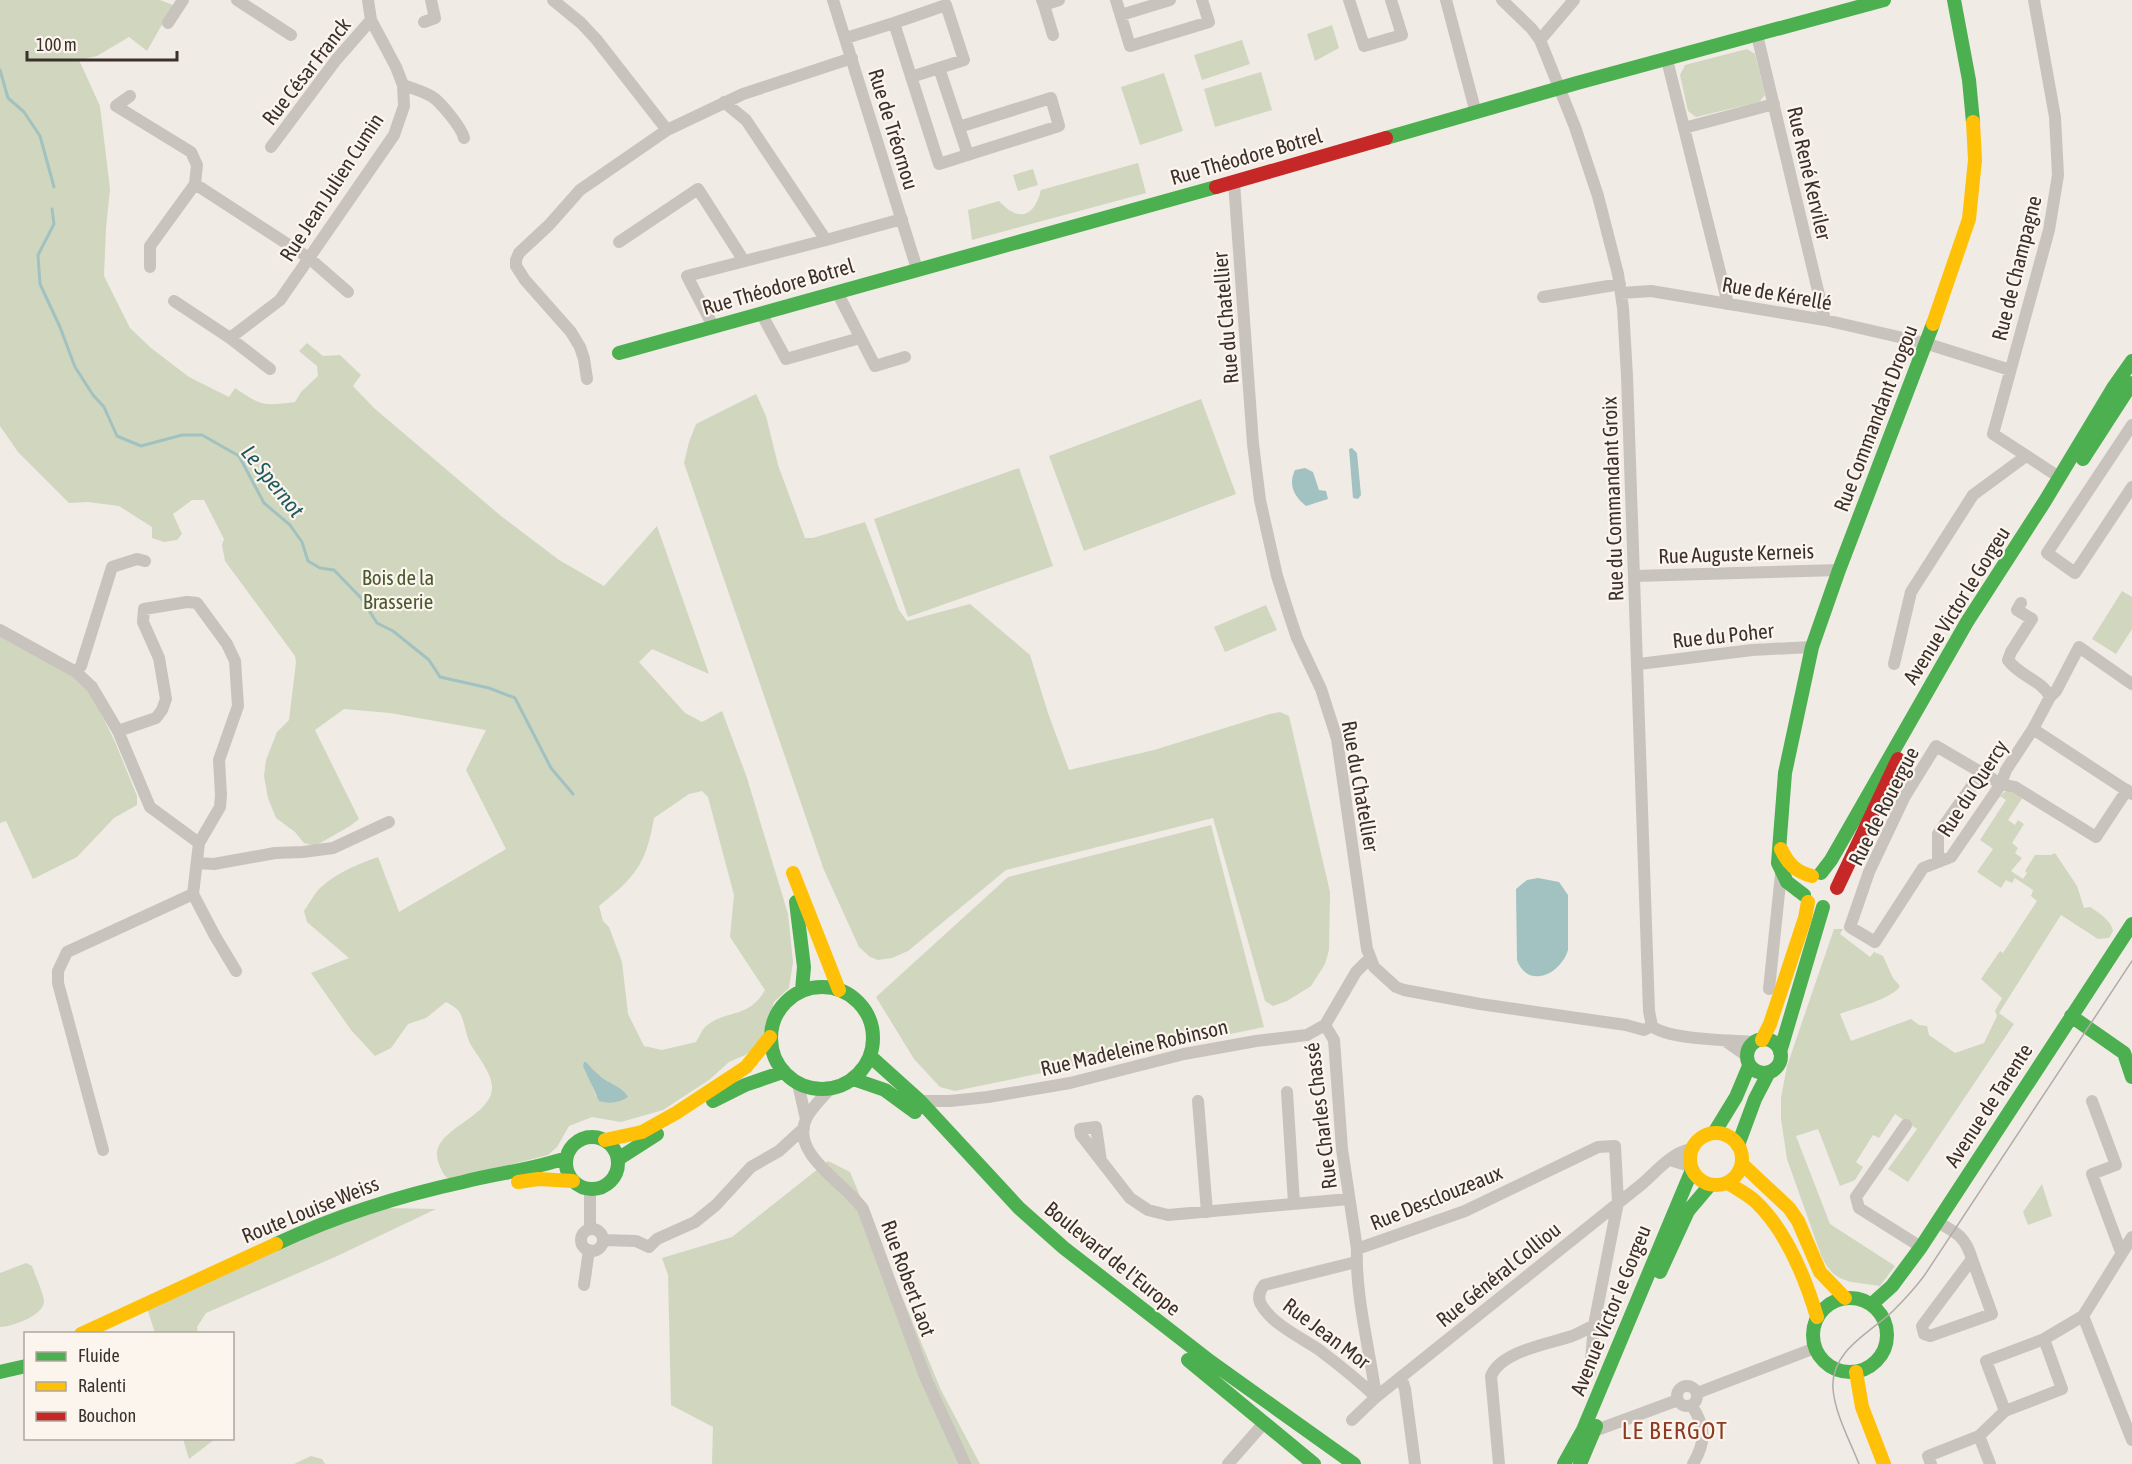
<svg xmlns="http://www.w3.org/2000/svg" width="2132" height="1464" viewBox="0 0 2132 1464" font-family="'Asap Condensed',sans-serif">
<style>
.green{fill:#d1d6bf;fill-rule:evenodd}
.water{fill:#a1c2c1}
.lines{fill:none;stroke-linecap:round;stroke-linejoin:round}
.stream{stroke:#a1c2c1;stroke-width:3}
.street{stroke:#c9c3be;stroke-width:12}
.fast{stroke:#4caf50;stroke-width:14}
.slow{stroke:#ffc107;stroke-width:14}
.jam{stroke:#c62828;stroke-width:14}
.tram{stroke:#b1aca8;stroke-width:1.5}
.labels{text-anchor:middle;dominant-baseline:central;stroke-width:4.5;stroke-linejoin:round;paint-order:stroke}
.street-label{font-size:21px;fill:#3b302b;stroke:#fbf5ee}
.park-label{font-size:21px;fill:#4a5a2e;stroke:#fbf5ee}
.water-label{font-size:22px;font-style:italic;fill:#1f5a5e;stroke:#fbf5ee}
.quarter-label{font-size:24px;letter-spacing:1.5px;fill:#8c3b22;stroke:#fbf5ee}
</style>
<rect width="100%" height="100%" fill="#f0ebe5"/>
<path class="green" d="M 0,0 L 160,0 L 173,5 L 147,51 L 129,37 L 97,56 L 79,60 L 100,106 L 110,189 L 106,228 L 104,276 L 130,328 L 151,348 L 189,377 L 229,397 L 235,388 C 261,406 264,406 295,402 L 301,392 L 318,376 L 317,366 L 299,351 L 307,343 L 323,356 L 340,355 L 361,375 L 353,386 L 374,408 L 501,516 L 559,560 L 604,586 L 657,526 L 709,674 L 652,649 L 639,662 L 685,713 L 702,722 L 722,711 L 747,778 L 788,914 L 793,962 L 789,988 L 774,1002 L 760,1045 L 745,1055 L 729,1062 L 709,1080 L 663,1110 L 621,1122 L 592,1117 L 569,1126 L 557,1147 L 548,1155 L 450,1180 C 443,1175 441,1170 438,1161 C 428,1129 494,1118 492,1086 C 491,1072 478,1057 471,1045 C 465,1035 465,1019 458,1010 C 455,1007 450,1004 446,1002 L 426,1018 L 408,1024 L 391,1048 L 375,1056 L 351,1030 L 311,973 L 349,958 L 307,922 L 304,911 C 309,904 314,894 320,888 C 336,873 358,864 378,857 L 399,912 L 506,849 L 466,770 L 486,730 L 390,713 L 344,709 L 315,730 L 359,819 L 350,826 L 315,846 L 304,843 L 295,832 L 276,818 L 268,798 L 264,776 L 266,760 L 277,732 L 289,720 L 296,662 L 295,656 L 225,561 L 222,545 L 224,539 L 204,500 L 192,500 L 173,514 L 182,534 L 177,540 L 164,542 L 152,538 L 152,527 L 119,506 L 88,502 L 69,503 L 18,452 L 0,426 ZM 702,791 L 708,797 L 734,895 L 730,937 L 765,990 C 749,1019 727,1009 706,1026 C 702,1030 699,1037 696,1042 L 662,1050 L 644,1046 L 628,1014 L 622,962 L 609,927 L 603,921 L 599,906 C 635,877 646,865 654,818 L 689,794 ZM 586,1062 L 598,1075 L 626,1094 L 596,1096 L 592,1086 Z
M 1332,25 L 1339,48 L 1315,61 L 1307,34 Z
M 1242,40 L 1250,64 L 1202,80 L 1194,55 Z
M 1747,49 L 1755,54 L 1765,95 L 1759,102 L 1696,117 L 1688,111 L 1680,75 L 1685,65 Z
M 1261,72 L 1272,110 L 1215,127 L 1204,89 Z
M 1164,73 L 1183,131 L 1140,145 L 1121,87 Z
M 1138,163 L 1146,193 L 972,240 L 968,210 L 999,201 C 1018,222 1034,218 1041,190 Z
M 1033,169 L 1038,185 L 1018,191 L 1013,175 Z
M 756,394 L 766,416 L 778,465 L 805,538 L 813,538 L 865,522 L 899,610 L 907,621 L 970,604 L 1030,655 L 1048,713 L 1069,770 L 1154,750 L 1270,714 L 1280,712 L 1289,716 L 1330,892 L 1329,950 L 1325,964 L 1311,986 L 1287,1001 L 1273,1006 L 1265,1001 L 1213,818 L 1006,870 L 908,951 L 892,958 L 878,960 L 870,957 L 859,947 L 824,870 L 684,463 L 689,442 L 696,424 Z
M 1201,399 L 1236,494 L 1084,551 L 1049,456 Z
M 1019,468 L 1053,566 L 908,617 L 874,519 Z
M 2122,591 L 2132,597 L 2132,629 L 2116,654 L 2092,639 Z
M 1266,605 L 1277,630 L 1225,652 L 1214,627 Z
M 0,634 L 73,677 L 92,695 L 115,742 L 137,796 L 137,805 L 114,818 L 77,857 L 33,879 L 6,821 L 0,823 Z
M 2007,790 L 2023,797 L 2008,820 L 2015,825 L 2018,820 L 2024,824 L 2012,843 L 2018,848 L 2015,853 L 2022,858 L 2011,871 L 2023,879 L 2027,873 L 2025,871 L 2035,855 L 2051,855 L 2055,853 L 2077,886 L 2084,908 L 2090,907 C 2099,913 2111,920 2113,931 L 2109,938 L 2098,939 L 2061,915 L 1999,1013 L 2014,1024 L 1908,1182 L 1888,1169 L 1917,1129 L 1895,1114 L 1879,1138 L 1873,1135 L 1856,1162 L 1863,1167 L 1855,1180 L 1840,1186 L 1818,1129 L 1796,1136 L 1830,1224 L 1895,1266 L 1880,1286 C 1851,1281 1834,1285 1821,1255 L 1787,1159 L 1781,1119 L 1781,1098 L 1787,1066 L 1834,929 L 1843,929 L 1840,934 L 1870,957 L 1874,952 L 1883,956 L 1893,978 L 1900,986 C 1892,999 1855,1008 1840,1014 L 1851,1041 L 1911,1019 L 1919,1025 L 1927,1026 L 1929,1035 L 1955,1053 L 1984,1043 L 1997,1016 L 1995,1011 L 2002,998 L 1981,979 L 2000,951 L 2003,953 L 2037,901 L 2031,896 L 2033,890 L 2015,878 L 2012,883 L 2006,880 L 2001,888 L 1977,872 L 1993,849 L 1980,840 L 2006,800 L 2000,796 Z
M 1211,825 L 1264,1027 L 955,1091 L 940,1087 L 914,1059 L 876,997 L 1008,877 Z
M 828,1161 L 850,1172 L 941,1390 L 980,1464 L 712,1464 L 713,1427 L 671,1405 L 668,1275 L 662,1258 L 732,1237 Z
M 2042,1184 L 2052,1216 L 2028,1225 L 2023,1212 Z
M 382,1208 L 436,1209 L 335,1257 L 206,1313 L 197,1327 L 198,1333 L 155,1333 L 147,1308 L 304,1235 Z
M 26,1263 L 32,1266 C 35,1275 44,1294 44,1302 C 43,1316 11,1327 0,1327 L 0,1273 Z
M 183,1439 L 183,1438 L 215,1439 L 189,1459 Z
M 311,1456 L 322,1459 L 325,1464 L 294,1464 Z"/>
<path class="water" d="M 1352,448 L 1357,453 L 1361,495 L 1358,499 L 1353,498 L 1349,449 Z
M 1305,468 L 1313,472 L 1319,490 L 1326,491 L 1328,499 L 1306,506 C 1294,496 1288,485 1295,470 Z
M 1538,878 L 1559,882 L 1568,895 L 1568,950 C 1561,974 1528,990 1517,960 L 1516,889 L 1527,880 Z
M 584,1062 L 586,1062 C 591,1067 595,1072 600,1076 C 609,1084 623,1087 628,1097 C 619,1103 609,1104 599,1101 L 583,1066 Z"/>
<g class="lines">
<path class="stream" d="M 0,70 L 8,98 L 24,112 L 40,136 L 54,187
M 52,209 L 54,224 L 38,255 L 40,284 L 60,327 L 75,367 L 93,395 L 104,407 L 117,436 L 141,446 L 182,435 L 202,435 L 239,456 L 264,503 L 290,525 L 302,542 L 308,561 L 320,568 L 334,570 L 361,598 L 377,623 L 393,631 L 429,660 L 440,677 L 489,688 L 515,698 L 551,768 L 573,794"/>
<path class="street" d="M 237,0 L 291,35
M 553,0 L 581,23 L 596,39 L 667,130
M 833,0 L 917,269
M 1042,0 L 1044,5 L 1059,0
M 1116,0 L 1130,46 L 1209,22 L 1202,0
M 1349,0 L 1364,46 L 1402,35 L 1391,0
M 1446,0 L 1476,113
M 1502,0 L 1532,29 L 1540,40 L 1575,127 L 1598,196 L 1618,274 L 1623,308 L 1627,376 L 1649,1011 L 1652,1026
M 2034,0 L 2055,117 L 2058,175 L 2049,230 L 1993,434 L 2059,477
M 1044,5 L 1053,35
M 1121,15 L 1170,0
M 424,22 L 435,18 L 431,0
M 168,23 L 183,0
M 894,23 L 946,5 L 964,60 L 911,77
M 1757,35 L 1825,320
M 846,38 L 894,23 L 939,164 L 1059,126 L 1051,98 L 959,127
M 1540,40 L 1574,0
M 1667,60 L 1728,304
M 939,68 L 968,155
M 403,85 C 412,88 422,91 431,96 C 440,101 462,128 464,138
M 130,96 L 116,106 L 191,152 L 197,165 L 195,184 L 309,258 L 348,292
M 724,102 L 746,120 L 826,240 L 902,219
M 1684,128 L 1774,104
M 271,147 L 336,60 L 371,20
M 1234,182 L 1253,444 L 1260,500 L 1277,576 L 1289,614 L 1297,638 L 1321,689 L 1337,739 L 1367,949 L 1374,967 L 1396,987 L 1404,990 L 1480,1004 L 1626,1025 L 1644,1030 L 1652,1026
M 619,242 L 698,189 L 744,261
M 150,267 L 150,246 L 195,184
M 837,292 L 875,366 L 905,357
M 1621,293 L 1651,291 L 1825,320 L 1925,343 L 2010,370
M 1543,297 L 1620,284
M 174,301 L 230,338 L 270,369
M 761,313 L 786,359 L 860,338
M 713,326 L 687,276 L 826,240
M 230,338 L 280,300 L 394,135 L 404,106 L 403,85 L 396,67 L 371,20 L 368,0
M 587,379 L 584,359 L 580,347 L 571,332 L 525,280 L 516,266 L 516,260 L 519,253 L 549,225 L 580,190 L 667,130 L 743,94 L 852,58
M 2132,425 L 2047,553 L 2075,573 L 2132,487
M 1635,576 L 1839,570
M 2021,603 L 2017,610 L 2032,619 L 2011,652 L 2008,660 C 2019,676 2042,680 2050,697
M 0,630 L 76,672 L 92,687 L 118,731 L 150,807 L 199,843 L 193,894 L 67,952 L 58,971 L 58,983 L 103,1150
M 1639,664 L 1752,650 L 1812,647
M 1894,664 L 1911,592 L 1973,495 L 2026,456
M 76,672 L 81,666 L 112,567 L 137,559 L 145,561
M 2033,729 L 2132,794
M 118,731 L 156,718 L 162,710 L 166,699 L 159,658 L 143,622 L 144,609 L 187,602 L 197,603 L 227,644 L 235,661 L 238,706 L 219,760 L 221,795 L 220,807 L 199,843
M 2127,790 L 2096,837 L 2015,787 L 2001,784 L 1936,746 L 1905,796 L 1869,872 L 1850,927 L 1875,942 L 1923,868 L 1951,857 L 2001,784 L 2006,770 L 2033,729 L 2050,697 L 2056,691 L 2079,647 L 2132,684
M 1938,862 L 1938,834 L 1981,773
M 197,863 L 214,864 L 275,853 L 303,852 L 333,848 L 389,822
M 193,894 L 215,936 L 236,971
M 1370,958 L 1356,972 L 1325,1025 L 1334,1040 L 1342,1149 L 1357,1249 C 1355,1295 1370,1351 1376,1397
M 1769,989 L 1781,874
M 1652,1026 C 1668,1040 1731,1040 1754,1042
M 1727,1042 L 1747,1056
M 798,1084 L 806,1119
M 830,1089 C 822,1098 811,1108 806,1119 C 790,1154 845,1183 863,1209 L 926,1379 L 965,1464
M 1287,1092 L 1294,1203
M 920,1101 L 950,1101 L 988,1097 L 1070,1083 L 1184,1054 L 1256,1041 L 1307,1035 L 1325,1025
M 1198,1101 L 1207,1212
M 2092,1101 L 2116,1165 L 2092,1174 L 2121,1252
M 1906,1125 L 1856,1197 L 1859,1208 L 1921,1247
M 1670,1160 L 1683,1164 L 1690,1163
M 1101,1161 L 1096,1127 L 1080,1129 L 1081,1135 L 1130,1198 L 1148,1210 L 1168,1215 L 1349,1199
M 1937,1222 C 1957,1233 1965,1236 1972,1259 L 1922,1326 L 1924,1334 L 1930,1336 L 1992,1314 L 1972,1259
M 590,1229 L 590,1189
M581 1240a11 11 0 1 1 22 0a11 11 0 1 1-22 0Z
M 2132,1237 L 2083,1316 L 2132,1440
M 603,1240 L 636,1241 L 649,1247 L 657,1239 L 695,1222 L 716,1205 L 751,1167 L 779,1151 L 804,1128
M 1357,1249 L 1465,1211 L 1598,1147 L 1615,1146 L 1618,1202 L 1594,1325 L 1590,1372
M 1356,1262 L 1264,1285 C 1259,1292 1257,1299 1262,1306 C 1274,1325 1300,1337 1318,1349 C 1338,1364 1358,1380 1376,1397
M 584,1285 L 589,1250
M 1401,1377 L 1405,1389 L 1415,1464
M1677 1396a10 10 0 1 1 20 0a10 10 0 1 1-20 0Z
M 1697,1393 L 1815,1348
M 1692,1406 C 1706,1427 1706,1442 1693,1464
M 2005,1411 L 1986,1361 L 2044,1339
M 1352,1420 L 1376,1397 L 1642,1184 C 1657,1171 1672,1152 1692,1149
M 1594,1431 L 1678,1400
M 1979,1436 L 1990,1464
M 1228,1464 L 1264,1423
M 1499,1464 L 1491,1376 C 1501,1351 1549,1344 1572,1336 C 1580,1333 1587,1329 1594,1325
M 1931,1464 L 1928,1456 L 1979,1436 L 2005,1411 L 2062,1389 L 2044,1339 L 2083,1316"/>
<path class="fast" d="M 1954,0 L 1969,80 L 1973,122
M 1386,138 L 1577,83 L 1884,0
M 619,353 L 1216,187
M 2083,459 L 2132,383
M 1821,873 L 1831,860 L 1967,622 L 2045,501 L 2113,388 L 2132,361
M 1804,895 L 1787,882 L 1778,863 L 1785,773 L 1812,647 L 1839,570 L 1933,324
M 796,902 L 804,967 L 802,990
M771 1038a51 51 0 1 1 102 0a51 51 0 1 1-102 0Z
M 2071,1016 L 2124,1053 L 2132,1077
M1747 1056a17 17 0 1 1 34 0a17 17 0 1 1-34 0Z
M 1780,1052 L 1823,907
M 870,1056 L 920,1101 L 1019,1208 L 1064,1248 L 1211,1362 L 1354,1464
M 853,1079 L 885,1090 L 915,1112
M 713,1101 L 745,1085 L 783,1072
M 1714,1133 L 1736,1097 L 1749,1066
M566 1163a26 26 0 1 1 52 0a26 26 0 1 1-52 0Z
M 1738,1145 L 1755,1099 L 1769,1072
M 618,1159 L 657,1134
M 276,1244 C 336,1216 398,1196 463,1182 C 498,1173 531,1170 566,1158
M 1660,1272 L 1688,1211 L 1710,1185
M1813 1335a37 37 0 1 1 74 0a37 37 0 1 1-74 0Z
M 1872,1304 L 1892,1286 L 1921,1247 L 2132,924
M 1188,1360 L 1314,1464
M 0,1372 L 26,1366
M 1564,1464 L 1583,1430 L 1692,1170
M 1580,1464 L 1596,1426"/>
<path class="slow" d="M 1933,324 L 1969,219 L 1975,160 L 1973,122
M 1781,849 C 1788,864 1796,872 1812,876
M 793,873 L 839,990
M 1762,1040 L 1770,1024 L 1805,918 L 1808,902
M1690 1159a26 26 0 1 1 52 0a26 26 0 1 1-52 0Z
M 605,1140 L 642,1132 L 676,1113 L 746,1067 L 770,1037
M 1742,1164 L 1789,1208 L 1798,1221 L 1820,1272 L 1845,1298
M 518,1182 L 538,1179 L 573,1181
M 1728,1183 C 1737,1189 1747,1194 1755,1201 C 1787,1231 1805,1277 1817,1317
M 81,1334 L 276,1244
M 1856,1372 L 1862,1407 L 1884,1464"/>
<path class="jam" d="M 1216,187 L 1386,138
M 1837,888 L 1898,759"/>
<path class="tram" d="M 1859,1464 C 1850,1441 1835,1414 1833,1389 C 1830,1351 1870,1333 1893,1311 C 1904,1300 1915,1288 1924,1276 L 2132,961"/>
</g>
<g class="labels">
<g class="street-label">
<text transform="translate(306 71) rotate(-52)">Rue César Franck</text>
<text transform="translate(894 129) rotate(73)">Rue de Tréornou</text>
<text transform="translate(1246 156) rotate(-16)">Rue Théodore Botrel</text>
<text transform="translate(1810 173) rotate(77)">Rue René Kerviler</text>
<text transform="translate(331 187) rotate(-57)">Rue Jean Julien Cumin</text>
<text transform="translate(2016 268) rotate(-76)">Rue de Champagne</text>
<text transform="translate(778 286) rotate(-16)">Rue Théodore Botrel</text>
<text transform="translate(1777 293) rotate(10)">Rue de Kérellé</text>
<text transform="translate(1225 318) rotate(-95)">Rue du Chatellier</text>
<text transform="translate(1875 418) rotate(-69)">Rue Commandant Drogou</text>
<text transform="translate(1612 499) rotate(-92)">Rue du Commandant Groix</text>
<text transform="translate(1736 553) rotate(-2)">Rue Auguste Kerneis</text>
<text transform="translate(1956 605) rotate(-58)">Avenue Victor le Gorgeu</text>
<text transform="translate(1723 635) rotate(-6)">Rue du Poher</text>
<text transform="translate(1361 786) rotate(80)">Rue du Chatellier</text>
<text transform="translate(1972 788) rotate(-57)">Rue du Quercy</text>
<text transform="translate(1883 806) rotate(-63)">Rue de Rouergue</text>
<text transform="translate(1134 1047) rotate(-13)">Rue Madeleine Robinson</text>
<text transform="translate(1988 1105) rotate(-57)">Avenue de Tarente</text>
<text transform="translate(1320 1116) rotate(-97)">Rue Charles Chassé</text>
<text transform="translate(1436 1197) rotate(-22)">Rue Desclouzeaux</text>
<text transform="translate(310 1209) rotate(-22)">Route Louise Weiss</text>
<text transform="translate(1113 1258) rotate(39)">Boulevard de l'Europe</text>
<text transform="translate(1498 1274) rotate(-39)">Rue Général Colliou</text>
<text transform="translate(909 1278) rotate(70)">Rue Robert Laot</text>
<text transform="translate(1610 1310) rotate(-68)">Avenue Victor le Gorgeu</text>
<text transform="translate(1327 1333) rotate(37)">Rue Jean Mor</text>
</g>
<g class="park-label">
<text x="398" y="577">Bois de la<tspan x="398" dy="24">Brasserie</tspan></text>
</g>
<g class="water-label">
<text transform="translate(273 481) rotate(51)">Le Spernot</text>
</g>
<g class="quarter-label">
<text x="1675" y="1430">LE BERGOT</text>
</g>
</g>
<rect x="24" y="1332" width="210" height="108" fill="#fbf5ee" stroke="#aea6a0" stroke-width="1.5"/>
<rect x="36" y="1352" width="30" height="9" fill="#4caf50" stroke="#aea6a0" stroke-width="1.5"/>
<text x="78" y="1362" font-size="18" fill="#3b302b">Fluide</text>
<rect x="36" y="1382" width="30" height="9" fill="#ffc107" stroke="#aea6a0" stroke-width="1.5"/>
<text x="78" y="1392" font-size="18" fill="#3b302b">Ralenti</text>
<rect x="36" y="1412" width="30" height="9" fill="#c62828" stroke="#aea6a0" stroke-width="1.5"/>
<text x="78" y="1422" font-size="18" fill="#3b302b">Bouchon</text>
<path d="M27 51v9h150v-9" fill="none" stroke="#3b302b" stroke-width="3"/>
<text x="36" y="51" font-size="18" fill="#3b302b" stroke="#fbf5ee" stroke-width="4.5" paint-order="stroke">100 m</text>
</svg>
